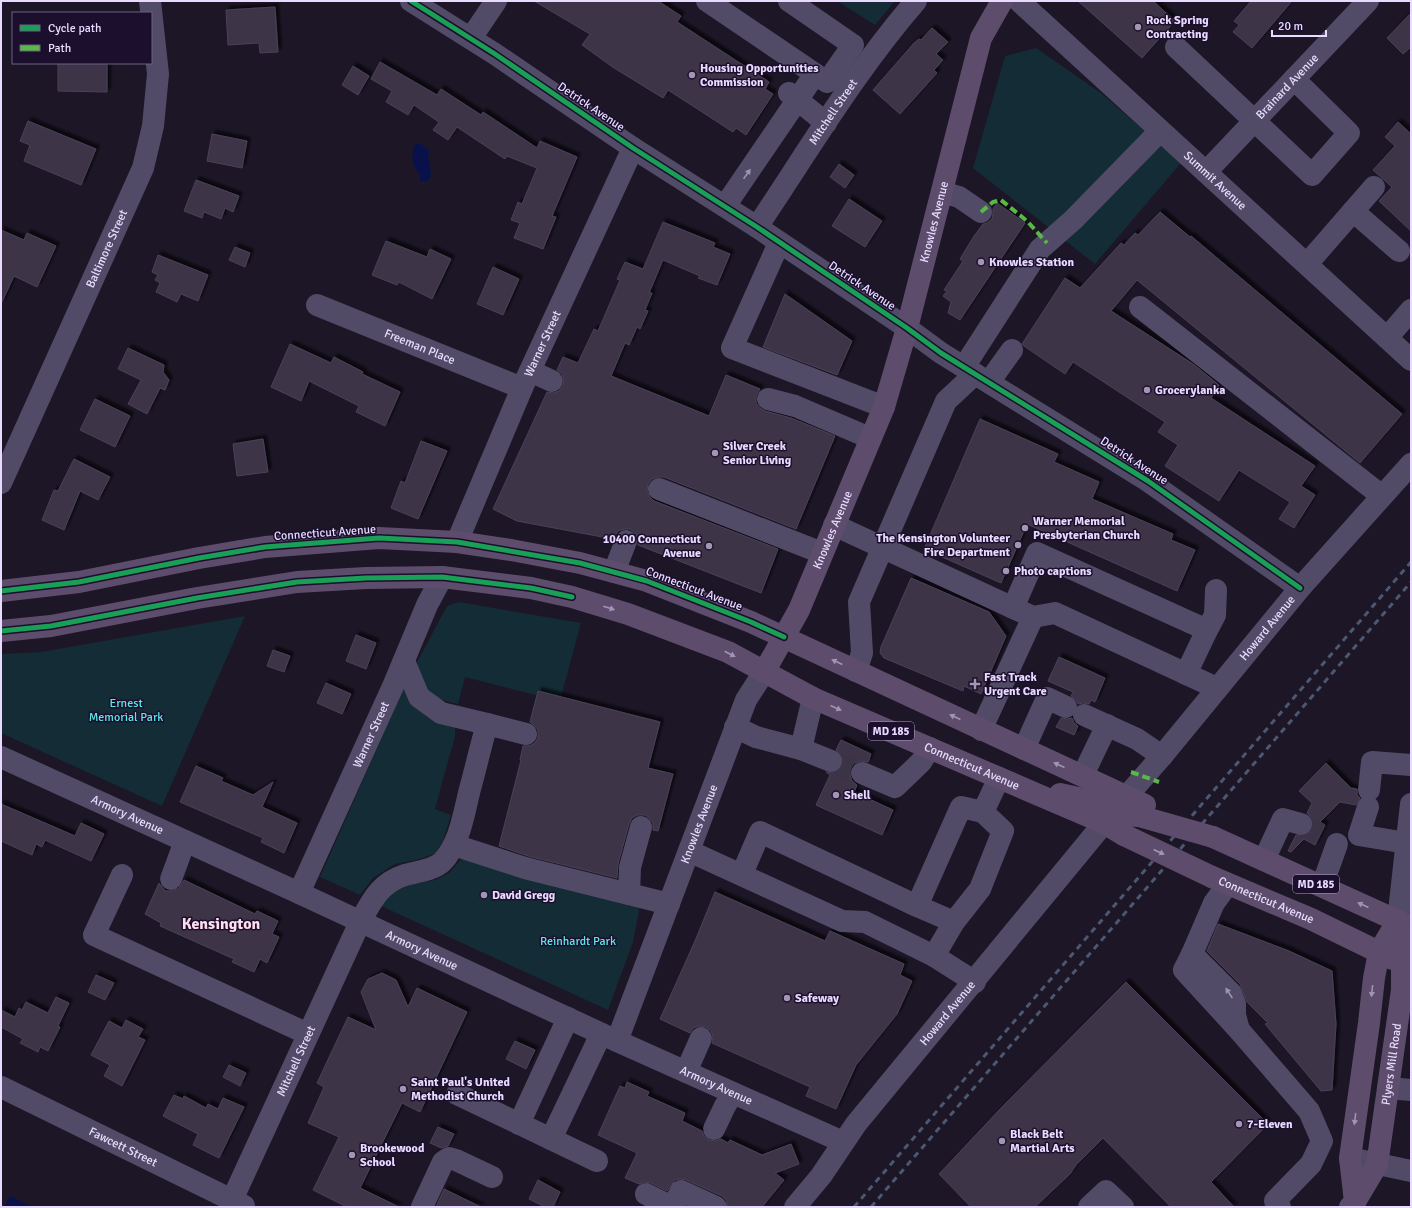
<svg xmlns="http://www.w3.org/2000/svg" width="1412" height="1208" viewBox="0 0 1412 1208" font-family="Signika,sans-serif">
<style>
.green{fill:#132c36}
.water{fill:#08114b}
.building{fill:#3c3447;stroke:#4b4159;filter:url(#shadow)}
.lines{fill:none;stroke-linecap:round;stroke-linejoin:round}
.minor-tunnel{stroke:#3b3447;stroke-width:22;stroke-dasharray:22 11;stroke-linecap:butt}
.minor{stroke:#524b67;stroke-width:22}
.major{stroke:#5d4c6b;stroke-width:22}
.rail{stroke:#4c5772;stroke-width:3;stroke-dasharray:6 5;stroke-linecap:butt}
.major-bridge{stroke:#5d4c6b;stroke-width:22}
.quiet{stroke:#58b947;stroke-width:4;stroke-dasharray:8 4;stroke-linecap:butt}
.cycleway-casing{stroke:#1b0f2d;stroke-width:8}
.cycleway{stroke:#1a9f57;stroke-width:5}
.oneway{fill:#9d93b3}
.oneway2{fill:#a294b5}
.poi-dot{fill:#a196b3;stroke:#1b0f2d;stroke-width:1.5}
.labels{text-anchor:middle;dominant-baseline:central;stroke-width:3;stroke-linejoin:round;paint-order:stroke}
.shield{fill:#1b0f2d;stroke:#aa9ec0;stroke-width:1}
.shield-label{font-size:11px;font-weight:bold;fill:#e8dbff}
.poi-label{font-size:12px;font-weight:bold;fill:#e8dbff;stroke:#1b0f2d;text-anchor:start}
.street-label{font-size:12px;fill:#e8dbff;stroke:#1b0f2d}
.park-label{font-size:12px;fill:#5ceae8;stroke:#1b0f2d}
.district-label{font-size:16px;font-weight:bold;fill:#ffddeb;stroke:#1b0f2d}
</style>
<defs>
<filter id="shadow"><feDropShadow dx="3.5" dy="-3.5" stdDeviation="1" flood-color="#0009"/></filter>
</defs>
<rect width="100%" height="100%" fill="#1c1626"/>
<path class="green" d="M 837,1 L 895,1 L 875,25 Z
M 1036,48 L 1101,93 L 1181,163 L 1095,264 L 973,168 L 1005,56 Z
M 459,602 L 581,623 L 561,697 L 538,691 L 536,695 L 465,677 L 458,704 L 438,699 L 421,684 L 417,662 L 447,606 Z
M 245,616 L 162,806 L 1,733 L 1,654 L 41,652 Z
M 403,690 L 406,690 L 417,709 L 430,719 L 455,726 L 455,736 L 435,809 L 451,815 L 443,841 L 435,854 L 416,860 L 395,864 L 373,878 L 360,895 L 320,877 Z
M 463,857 L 640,906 L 633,942 L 608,1010 L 381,906 L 393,892 L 412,884 L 435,880 L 449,873 Z"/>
<path class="water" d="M 419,143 L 429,150 C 426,161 433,167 430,179 L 425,181 L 420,181 L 420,174 C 412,167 411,154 415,145 Z
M 10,1196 L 30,1206 L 30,1207 L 4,1207 Z"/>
<path class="building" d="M 534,1 L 658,1 L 681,16 L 677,22 L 769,82 L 765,89 L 773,94 L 746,135 L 736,128 L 733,132 L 668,90 L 663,98 L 614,68 L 582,45 L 590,34 Z
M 1078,1 L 1153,1 L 1175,21 L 1142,58 Z
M 1251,1 L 1292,1 L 1252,48 L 1233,32 L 1239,25 L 1234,21 Z
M 275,7 L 278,52 L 260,53 L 259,43 L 228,45 L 226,10 Z
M 1411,13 L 1411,47 L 1403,54 L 1387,38 Z
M 932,28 L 948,42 L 936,54 L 943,60 L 934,70 L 937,73 L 900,114 L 873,90 L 914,43 L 919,39 L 921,40 Z
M 380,62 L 437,95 L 441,89 L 481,115 L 483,112 L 537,148 L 540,141 L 577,157 L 552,216 L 556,217 L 543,249 L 514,238 L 520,223 L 511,220 L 518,202 L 522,204 L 537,168 L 507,156 L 505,159 L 457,127 L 448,140 L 433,130 L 439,122 L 414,105 L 408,115 L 386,102 L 392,91 L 371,79 Z
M 58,63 L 107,63 L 107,92 L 58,91 Z
M 353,66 L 369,76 L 358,95 L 342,85 Z
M 28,121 L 96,149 L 81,185 L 24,161 L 30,145 L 20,141 Z
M 1398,122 L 1411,134 L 1411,231 L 1379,201 L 1392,187 L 1373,170 L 1395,146 L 1385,137 Z
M 212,134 L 247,141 L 242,168 L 207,161 Z
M 839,164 L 854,175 L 845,188 L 830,177 Z
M 196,180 L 239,196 L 233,212 L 225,208 L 221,219 L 204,212 L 202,218 L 184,211 Z
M 849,199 L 882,221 L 865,247 L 832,226 Z
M 997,203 L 1025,223 L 960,320 L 948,313 L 951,302 L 943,296 L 947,291 L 944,290 L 963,261 L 960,259 L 974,236 L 983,224 L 987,223 L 992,219 L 993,213 L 993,209 Z
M 1160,212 L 1190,237 L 1191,236 L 1402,414 L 1360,463 L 1137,280 L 1111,311 L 1193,364 L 1219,385 L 1211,398 L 1315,466 L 1301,486 L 1315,495 L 1294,528 L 1279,519 L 1290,502 L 1239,470 L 1219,501 L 1165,466 L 1178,445 L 1158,432 L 1165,422 L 1073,362 L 1065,374 L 1024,346 L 1022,344 L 1065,278 L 1080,288 L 1121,243 L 1124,245 L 1135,233 L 1138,235 Z
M 663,222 L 715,243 L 713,247 L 730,254 L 717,285 L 698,278 L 700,276 L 663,260 L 649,293 L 652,293 L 645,310 L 648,311 L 640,329 L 637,327 L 629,345 L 625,343 L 611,376 L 709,416 L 726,375 L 760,389 L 756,396 L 756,403 L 760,408 L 765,411 L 791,418 L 835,436 L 796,529 L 664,477 L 657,477 L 652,479 L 648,484 L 647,491 L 650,497 L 654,501 L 778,549 L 761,593 L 638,545 L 638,539 L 636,534 L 630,529 L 624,529 L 618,531 L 613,539 L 517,521 L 493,509 L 547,392 L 553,393 L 559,391 L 563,386 L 564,380 L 562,374 L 557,370 L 563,357 L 578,363 L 594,329 L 598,331 L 620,280 L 617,279 L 625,262 L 643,269 Z
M 1,230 L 24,240 L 27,233 L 56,246 L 37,287 L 14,276 L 1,304 Z
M 386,241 L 427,257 L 430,249 L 451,259 L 432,299 L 399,282 L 397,285 L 372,275 Z
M 235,247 L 250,253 L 245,267 L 229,260 Z
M 158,255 L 208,275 L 198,301 L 181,294 L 177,302 L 156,292 L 160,283 L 155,280 L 158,275 L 152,272 Z
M 493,267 L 519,279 L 503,315 L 477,304 Z
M 785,294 L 852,341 L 837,375 L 763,347 Z
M 290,344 L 331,363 L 334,357 L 363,372 L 362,374 L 400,392 L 385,426 L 356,412 L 359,406 L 309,381 L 301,401 L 271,387 Z
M 128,348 L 164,365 L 163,372 L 169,380 L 165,390 L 160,388 L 147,414 L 128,404 L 141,380 L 118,369 Z
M 95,399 L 130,416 L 115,447 L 80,430 Z
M 980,419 L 1058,454 L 1054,462 L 1099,482 L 1092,499 L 1173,534 L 1171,540 L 1195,550 L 1177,591 L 1027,524 L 1001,583 L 924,549 Z
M 263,439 L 268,472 L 237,476 L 233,444 Z
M 421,441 L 447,451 L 418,519 L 391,508 L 401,481 L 405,483 Z
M 74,459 L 110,477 L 98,500 L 80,491 L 64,530 L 42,520 L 54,490 L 58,491 Z
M 911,578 L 989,612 L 1006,636 L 981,694 L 964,686 L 963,691 L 884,658 L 880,653 L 881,647 Z
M 356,635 L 376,643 L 366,669 L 346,661 Z
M 273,650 L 290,656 L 284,672 L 267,666 Z
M 1059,657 L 1105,678 L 1095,702 L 1091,700 L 1089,704 L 1083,703 L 1078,704 L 1076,700 L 1071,696 L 1073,692 L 1048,681 Z
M 326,683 L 351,694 L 342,714 L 317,703 Z
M 538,691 L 660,722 L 648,768 L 673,774 L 658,831 L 653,830 L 653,823 L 650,819 L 645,815 L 637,815 L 632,818 L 629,824 L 618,864 L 617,878 L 528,856 L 499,846 L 521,760 L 520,760 L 523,746 L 529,746 L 535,743 L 538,737 L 538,730 L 534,725 L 530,722 Z
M 1061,718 L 1067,719 L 1072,718 L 1074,723 L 1078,726 L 1074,735 L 1056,727 Z
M 841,740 L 871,754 L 868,762 L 861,761 L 854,763 L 850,768 L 850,775 L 852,781 L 857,785 L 854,792 L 893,810 L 882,835 L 816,805 L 830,775 L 826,772 L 833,773 L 839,771 L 843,765 L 843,759 L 841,754 L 836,750 Z
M 1326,763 L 1351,788 L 1357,789 L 1357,795 L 1360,798 L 1356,805 L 1340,802 L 1320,822 L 1325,825 L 1315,845 L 1304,839 L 1291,852 L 1288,851 L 1296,835 L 1304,836 L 1310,833 L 1313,827 L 1313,821 L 1310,816 L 1307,813 L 1312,803 L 1299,791 Z
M 196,766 L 223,778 L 221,781 L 253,795 L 273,782 L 262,807 L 297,823 L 284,853 L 261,842 L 263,838 L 180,802 Z
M 1,804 L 75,836 L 81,823 L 104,834 L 91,861 L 45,840 L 42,847 L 36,844 L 32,855 L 1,841 Z
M 184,880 L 255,914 L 257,911 L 278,921 L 272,934 L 279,937 L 267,963 L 260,959 L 254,972 L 232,962 L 234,959 L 160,926 L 161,923 L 145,914 L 159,883 L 162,887 L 166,891 L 173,891 L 179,888 Z
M 715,892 L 825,941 L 830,931 L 904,964 L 900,975 L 912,981 L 897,1014 L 856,1065 L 836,1109 L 806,1096 L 810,1087 L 712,1043 L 713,1036 L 711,1031 L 706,1027 L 699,1026 L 693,1028 L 690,1033 L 660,1019 L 695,941 Z
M 1218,924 L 1289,951 L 1332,971 L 1336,1024 L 1332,1090 L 1321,1091 L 1265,1024 L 1268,1023 L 1247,1002 L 1240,984 L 1207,951 Z
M 382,973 L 396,980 L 408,1007 L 417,988 L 467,1012 L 420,1112 L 402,1103 L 360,1188 L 399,1207 L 347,1207 L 313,1190 L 339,1137 L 308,1123 L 324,1087 L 317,1083 L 348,1017 L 376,1030 L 361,992 L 368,979 Z
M 96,975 L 114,983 L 105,1000 L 88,992 Z
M 1126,982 L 1268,1124 L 1211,1182 L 1234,1207 L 1171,1207 L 1103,1138 L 1076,1165 L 1070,1174 L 1035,1207 L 971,1207 L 939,1174 L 1001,1108 Z
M 56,997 L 69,1003 L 58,1026 L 60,1027 L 48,1051 L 40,1047 L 38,1052 L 20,1043 L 23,1039 L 1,1027 L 1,1010 L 15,1017 L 19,1008 L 22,1010 L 26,1002 L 48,1013 Z
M 126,1020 L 143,1029 L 138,1037 L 145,1040 L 122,1086 L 104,1076 L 110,1065 L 91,1055 L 109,1021 L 122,1028 Z
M 515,1041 L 535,1050 L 526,1069 L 506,1059 Z
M 229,1065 L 246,1073 L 240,1086 L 223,1077 Z
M 627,1082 L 649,1092 L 647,1096 L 685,1113 L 682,1121 L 702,1131 L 704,1136 L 709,1140 L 715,1141 L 721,1139 L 728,1143 L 730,1140 L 762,1155 L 791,1144 L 799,1164 L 775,1173 L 784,1180 L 762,1207 L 728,1207 L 726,1200 L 722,1196 L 686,1180 L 680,1179 L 675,1180 L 667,1191 L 651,1183 L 645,1182 L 639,1184 L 625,1178 L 637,1153 L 598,1135 L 620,1086 L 625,1088 Z
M 174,1095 L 183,1099 L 184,1096 L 206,1108 L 208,1104 L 218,1109 L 223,1098 L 244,1107 L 219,1158 L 193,1145 L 198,1134 L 163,1116 Z
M 438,1127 L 454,1134 L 448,1146 L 441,1148 L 430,1143 Z
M 538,1180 L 560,1192 L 553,1207 L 545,1207 L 529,1199 Z
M 444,1189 L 481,1207 L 436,1207 Z"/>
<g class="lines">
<path class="minor-tunnel" d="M 831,761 L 862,773
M 1301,824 L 1320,834"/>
<g class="minor">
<path d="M 411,1 L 495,54 L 633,148 L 757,227 L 907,328 L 941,353 L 1148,481 L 1300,588"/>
<path d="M 707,1 L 827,82 L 853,45 L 789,1"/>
<path id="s1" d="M 1019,1 L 1411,360"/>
<path d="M 471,38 L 496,1"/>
<path d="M 1176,47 L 1312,175 L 1349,133 L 1294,79"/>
<path d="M 789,93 L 826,123"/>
<path id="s2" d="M 1206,172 L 1368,1"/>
<path d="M 942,192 L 959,197 L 981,212"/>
<path d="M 725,206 L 815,74"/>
<path d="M 1353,211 L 1399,251"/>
<path id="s3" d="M 757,227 C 808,151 856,70 916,1"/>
<path d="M 779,243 L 732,348 L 884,407"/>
<path d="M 1307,264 L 1374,187"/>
<path id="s4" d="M 317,305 L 522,388"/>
<path d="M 1140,307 L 1382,496"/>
<path d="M 1387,338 L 1411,310"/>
<path d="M 964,367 L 1040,249 L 1073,220 L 1160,131"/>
<path d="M 530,371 L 552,381"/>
<path d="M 989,382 L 1012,350"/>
<path d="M 768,399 L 795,406 L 870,438"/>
<path id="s5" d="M 1,483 L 143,168 L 153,126 L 158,74 L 150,1"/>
<path d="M 659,489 L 822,553"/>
<path d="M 834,525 L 1033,617 L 1055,613 L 1208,684 L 1216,690"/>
<path id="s6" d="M 457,542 L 522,388 L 633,148"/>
<path d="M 614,572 L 626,541"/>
<path d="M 1013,608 L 1037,553 L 1207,630 L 1186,674"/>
<path d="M 1207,630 L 1215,615 L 1216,590"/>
<path d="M 404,661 L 419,697 L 441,713 L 487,724"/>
<path d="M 856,671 L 862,653 L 859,602 L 946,401 L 975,374"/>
<path d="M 1084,715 L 1137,739 L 1162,756"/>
<path d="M 735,727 L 756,737 L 801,749 L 831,761"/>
<path d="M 981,730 L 1033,617"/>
<path d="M 801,749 L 813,698"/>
<path d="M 1024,749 L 1047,698 L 1066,707"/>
<path id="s7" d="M 1,757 L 299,893 L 617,1041 L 843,1142"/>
<path d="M 862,773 L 895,787 L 921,762 L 930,748"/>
<path d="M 1083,775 L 1107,725"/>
<path d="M 1369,790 L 1372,762 L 1411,765"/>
<path id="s8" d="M 1127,796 L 1162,756 L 1300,588 L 1411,464"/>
<path d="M 1368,807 L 1359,835 L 1406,843"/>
<path d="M 983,812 L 999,778"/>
<path d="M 454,845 L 525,868 L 669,904"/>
<path d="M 689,851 L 842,921 L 865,922 L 934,956"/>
<path d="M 1264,860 L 1283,819 L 1301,824"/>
<path d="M 742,874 L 760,832 L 917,906 L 954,922"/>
<path d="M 122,875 L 94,935 L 308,1034"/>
<path d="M 171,879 L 185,841"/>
<path d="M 1228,884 L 1214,903 L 1192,954 L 1184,970 L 1239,1030 L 1309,1111 L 1322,1141 L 1311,1164 L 1275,1201 L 1280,1207"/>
<path d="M 1322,886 L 1337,844"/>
<path id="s9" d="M 299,893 L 394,684 L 427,605 L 442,577"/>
<path d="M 629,894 L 630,867 L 641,827"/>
<path d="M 917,906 L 961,807 L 983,812 L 1003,831 L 980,889 L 954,922 L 934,956 L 975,982"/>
<path d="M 1398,920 L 1411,804"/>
<path d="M 1192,954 L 1231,993 L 1235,1004 L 1235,1015 L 1239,1030"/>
<path id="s10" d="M 617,1041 L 746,700 L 764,672"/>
<path d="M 686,1072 L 701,1038"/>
<path id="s11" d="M 1,1087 L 244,1206"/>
<path d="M 1388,1088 L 1411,1090"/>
<path d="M 457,1094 L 551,1139 L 601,1034"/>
<path d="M 519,1124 L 568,1018"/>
<path d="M 714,1129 L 725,1106 L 733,1093"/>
<path d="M 551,1139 L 597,1161"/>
<path d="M 1350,1158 L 1411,1171"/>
<path d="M 646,1194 L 672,1207"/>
<path id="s12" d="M 232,1200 L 360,922 C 372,900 380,883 405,875 C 415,872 434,870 442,862 C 460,844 464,812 470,789 C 476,767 481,745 487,724 L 526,734"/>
<path d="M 673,1206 L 681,1191 L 716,1207"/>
<path d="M 422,1207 L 443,1162 L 449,1158 L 456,1160 L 492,1177"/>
<path id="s13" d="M 795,1207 L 821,1176 L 856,1124 L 1104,823"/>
<path d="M 1089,1207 L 1106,1191 L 1123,1207"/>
</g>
<g class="major">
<path d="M 1,591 L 79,582 L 199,558 L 265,547 L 379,538 L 457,542 L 511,550 L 580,563 L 647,581 L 751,622 L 1145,805"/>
<path id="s14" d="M 1,631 L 51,626 L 197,598 L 297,582 L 366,578 L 442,577 L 531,588 L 572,597 L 628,614 L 728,652 L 813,698 L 1104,823 L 1124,835"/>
<path id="s15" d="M 764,672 L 799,610 L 884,407 L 907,328 L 981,38 L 1002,1"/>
<path d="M 1060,794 L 1097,802 L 1114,801 L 1127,796"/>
<path d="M 1104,823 C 1116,817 1126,815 1139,816"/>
<path d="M 1213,837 L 1411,927"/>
<path id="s16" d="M 1212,877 L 1311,919 L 1393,959"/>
<path d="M 1355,1202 L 1350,1158 L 1369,1023 L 1374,978 L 1379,952 L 1398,920"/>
<path id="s17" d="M 1350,1207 L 1355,1202 L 1377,1165 L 1402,990 L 1402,963 L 1398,920"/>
</g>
<path class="rail" d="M 854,1207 L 1411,562
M 871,1207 L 1411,582"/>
<path class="major-bridge" d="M 1139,816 L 1213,837
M 1124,835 L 1212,877"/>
<path class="quiet" d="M 981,212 L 993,202 L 1001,200 L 1027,221 L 1047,243
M 1131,772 L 1159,782"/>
<g class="cycleway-casing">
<path id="cycleway" d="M 411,1 L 495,54 L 633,148 L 757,227 L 907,328 L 941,353 L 1148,481 L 1300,588
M 1,591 L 79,582 L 199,558 L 265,547 L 379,538 L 457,542 L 580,563 L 647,581 L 751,622 L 784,637
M 1,631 L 51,626 L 197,598 L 297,582 L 366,578 L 442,577 L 531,588 L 572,597"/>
</g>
<use href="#cycleway" class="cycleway"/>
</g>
<defs><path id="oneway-solid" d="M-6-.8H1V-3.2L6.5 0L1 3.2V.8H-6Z"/></defs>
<g class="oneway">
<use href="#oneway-solid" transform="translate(747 174) rotate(-55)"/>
<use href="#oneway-solid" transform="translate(1229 993) rotate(-124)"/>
</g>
<g class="oneway2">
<use href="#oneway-solid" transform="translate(609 608) rotate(17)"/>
<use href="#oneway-solid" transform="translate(730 654) rotate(27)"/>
<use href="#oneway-solid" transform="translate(837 662) rotate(-155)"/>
<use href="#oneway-solid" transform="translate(836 708) rotate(24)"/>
<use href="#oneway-solid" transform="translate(955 717) rotate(-155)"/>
<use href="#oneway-solid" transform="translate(1059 765) rotate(-156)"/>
<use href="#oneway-solid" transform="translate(1159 852) rotate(25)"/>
<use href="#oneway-solid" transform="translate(1363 905) rotate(-156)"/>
<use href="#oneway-solid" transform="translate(1372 991) rotate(96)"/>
<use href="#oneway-solid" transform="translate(1355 1119) rotate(97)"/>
</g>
<g class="poi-dot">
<circle cx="1138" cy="27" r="4"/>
<circle cx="692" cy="75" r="4"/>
<circle cx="981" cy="262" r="4"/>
<circle cx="1147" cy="390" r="4"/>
<circle cx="715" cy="453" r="4"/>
<circle cx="1025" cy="528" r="4"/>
<circle cx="1018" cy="545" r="4"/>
<circle cx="709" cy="546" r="4"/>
<circle cx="1006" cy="571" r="4"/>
<path d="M973 678h4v4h4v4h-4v4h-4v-4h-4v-4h4z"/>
<circle cx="836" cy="795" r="4"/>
<circle cx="484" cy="895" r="4"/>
<circle cx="787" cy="998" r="4"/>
<circle cx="403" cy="1089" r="4"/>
<circle cx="1239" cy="1124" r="4"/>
<circle cx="1002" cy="1141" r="4"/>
<circle cx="352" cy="1155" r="4"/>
</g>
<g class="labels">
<g class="shield">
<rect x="868" y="722" width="46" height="18" rx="3"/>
<rect x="1293" y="875" width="46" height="18" rx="3"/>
</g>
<g class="shield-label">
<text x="891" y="731">MD 185</text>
<text x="1316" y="884">MD 185</text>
</g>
<g class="poi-label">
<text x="1146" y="20">Rock Spring<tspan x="1146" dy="14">Contracting</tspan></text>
<text x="700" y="68">Housing Opportunities<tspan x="700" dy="14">Commission</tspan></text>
<text x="989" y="262">Knowles Station</text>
<text x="1155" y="390">Grocerylanka</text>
<text x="723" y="446">Silver Creek<tspan x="723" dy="14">Senior Living</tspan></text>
<text x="1033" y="521">Warner Memorial<tspan x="1033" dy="14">Presbyterian Church</tspan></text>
<text x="1010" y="538" text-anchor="end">The Kensington Volunteer<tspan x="1010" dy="14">Fire Department</tspan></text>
<text x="701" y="539" text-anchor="end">10400 Connecticut<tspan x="701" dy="14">Avenue</tspan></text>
<text x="1014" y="571">Photo captions</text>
<text x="984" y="677">Fast Track<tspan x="984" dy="14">Urgent Care</tspan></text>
<text x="844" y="795">Shell</text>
<text x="492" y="895">David Gregg</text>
<text x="795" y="998">Safeway</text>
<text x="411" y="1082">Saint Paul's United<tspan x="411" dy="14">Methodist Church</tspan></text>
<text x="1247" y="1124">7-Eleven</text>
<text x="1010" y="1134">Black Belt<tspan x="1010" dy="14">Martial Arts</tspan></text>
<text x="360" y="1148">Brookewood<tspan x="360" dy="14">School</tspan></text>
</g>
<g class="street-label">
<text stroke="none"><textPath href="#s2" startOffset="118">Brainard Avenue</textPath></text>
<text transform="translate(591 107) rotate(34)">Detrick Avenue</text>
<text stroke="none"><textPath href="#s3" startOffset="138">Mitchell Street</textPath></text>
<text stroke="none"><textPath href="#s1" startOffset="266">Summit Avenue</textPath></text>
<text stroke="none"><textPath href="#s15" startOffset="483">Knowles Avenue</textPath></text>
<text stroke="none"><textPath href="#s5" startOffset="257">Baltimore Street</textPath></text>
<text transform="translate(862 286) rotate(34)">Detrick Avenue</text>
<text stroke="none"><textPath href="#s6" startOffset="216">Warner Street</textPath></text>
<text stroke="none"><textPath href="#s4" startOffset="111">Freeman Place</textPath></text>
<text transform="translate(1134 461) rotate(33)">Detrick Avenue</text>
<text stroke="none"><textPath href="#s15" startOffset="158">Knowles Avenue</textPath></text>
<text transform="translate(325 533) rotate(-4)">Connecticut Avenue</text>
<text transform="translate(694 589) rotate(21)">Connecticut Avenue</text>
<text stroke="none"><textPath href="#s8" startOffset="219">Howard Avenue</textPath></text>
<text stroke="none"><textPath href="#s9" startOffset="174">Warner Street</textPath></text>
<text stroke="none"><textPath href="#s14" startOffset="1012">Connecticut Avenue</textPath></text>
<text stroke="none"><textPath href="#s7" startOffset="139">Armory Avenue</textPath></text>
<text stroke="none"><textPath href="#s10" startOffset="232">Knowles Avenue</textPath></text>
<text stroke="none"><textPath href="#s16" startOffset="59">Connecticut Avenue</textPath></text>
<text stroke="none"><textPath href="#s7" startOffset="463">Armory Avenue</textPath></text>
<text stroke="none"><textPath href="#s13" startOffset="247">Howard Avenue</textPath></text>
<text stroke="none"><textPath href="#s12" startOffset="153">Mitchell Street</textPath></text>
<text stroke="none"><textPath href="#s17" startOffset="152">Plyers Mill Road</textPath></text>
<text stroke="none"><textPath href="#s7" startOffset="787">Armory Avenue</textPath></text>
<text stroke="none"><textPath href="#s11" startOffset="136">Fawcett Street</textPath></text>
</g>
<g class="park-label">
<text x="126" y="703">Ernest<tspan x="126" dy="14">Memorial Park</tspan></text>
<text x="578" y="941">Reinhardt Park</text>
</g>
<g class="district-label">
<text x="221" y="924">Kensington</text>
</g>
</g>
<rect width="1412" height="1208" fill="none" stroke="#e8dbff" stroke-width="4"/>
<rect x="12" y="12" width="140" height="52" fill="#1b0f2d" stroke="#6d6181"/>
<rect x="20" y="25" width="20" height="6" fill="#1a9f57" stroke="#6d6181"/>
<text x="48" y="32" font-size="12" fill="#e8dbff">Cycle path</text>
<rect x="20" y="45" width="20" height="6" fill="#58b947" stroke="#6d6181"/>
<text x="48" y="52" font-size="12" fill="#e8dbff">Path</text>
<path d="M1272 30v6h54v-6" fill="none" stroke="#e8dbff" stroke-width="2"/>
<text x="1278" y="30" font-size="12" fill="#e8dbff" stroke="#1b0f2d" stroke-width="3" paint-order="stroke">20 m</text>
</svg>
